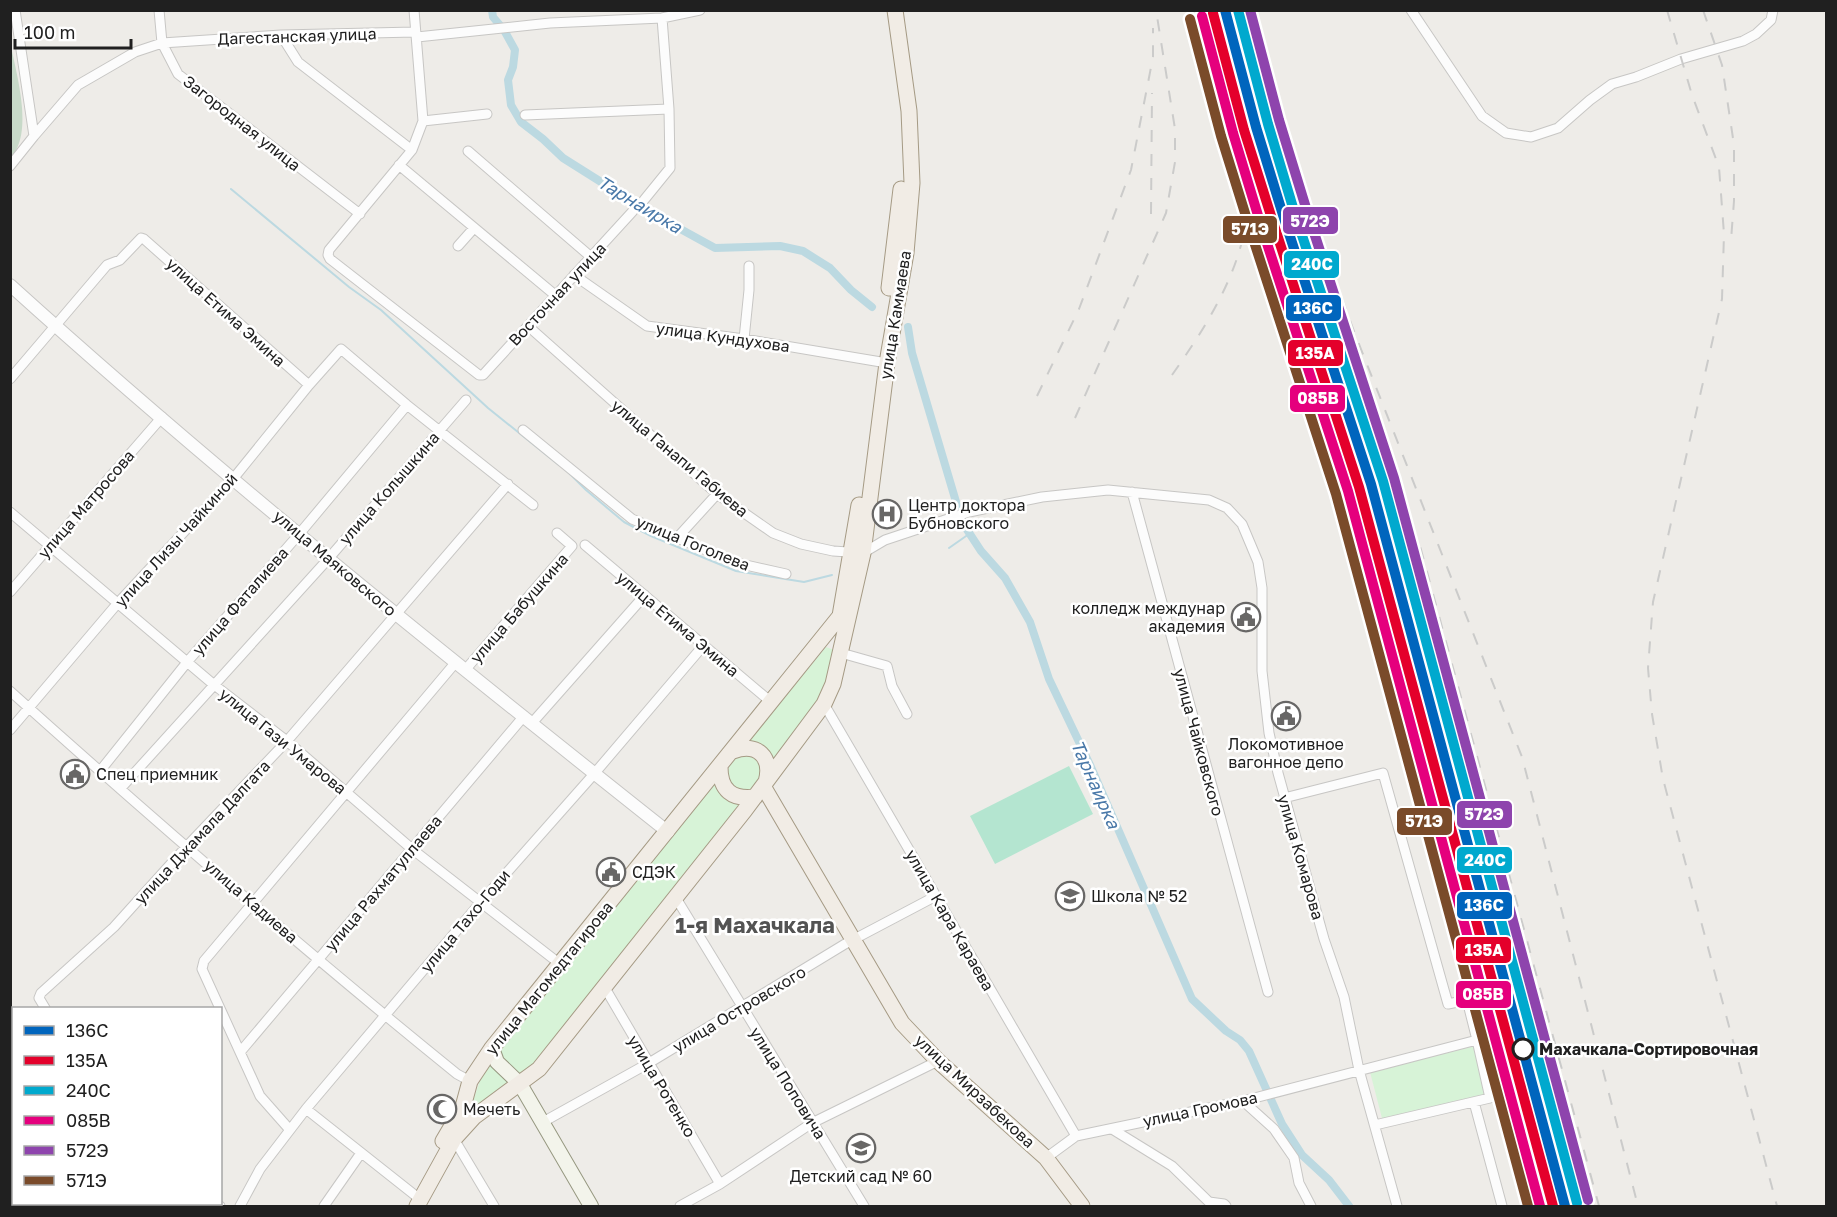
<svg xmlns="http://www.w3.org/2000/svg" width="1837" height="1217" viewBox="0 0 1837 1217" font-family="'Golos Text',sans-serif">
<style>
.cemetery{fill:#c7d9c8}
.park{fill:#d7f3d7}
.pitch{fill:#b4e5d0}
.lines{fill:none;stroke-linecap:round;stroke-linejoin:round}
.stream{stroke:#bcd9e1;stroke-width:2}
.canal{stroke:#bcd9e1;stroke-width:8}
.minor-casing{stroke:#c7c6c4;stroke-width:11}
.tertiary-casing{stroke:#c7c6c4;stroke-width:14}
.secondary-casing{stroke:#969880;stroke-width:16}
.primary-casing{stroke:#a59a84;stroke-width:17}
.minor{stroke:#fcfcfc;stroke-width:9}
.tertiary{stroke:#fcfcfc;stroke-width:12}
.secondary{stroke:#f3f4eb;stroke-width:14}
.primary{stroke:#f1ece5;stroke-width:15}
.rail{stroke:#cbcbca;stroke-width:2;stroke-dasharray:12 12;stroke-linecap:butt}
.rail-1-casing{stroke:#fff;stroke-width:15}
.rail-2-casing{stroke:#fff;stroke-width:15}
.rail-3-casing{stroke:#fff;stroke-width:15}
.rail-4-casing{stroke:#fff;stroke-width:15}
.rail-5-casing{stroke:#fff;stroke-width:15}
.rail-6-casing{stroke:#fff;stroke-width:15}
.rail-1{stroke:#0065bd;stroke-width:10}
.rail-2{stroke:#e4002b;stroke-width:10}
.rail-3{stroke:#00a9ce;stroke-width:10}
.rail-4{stroke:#e5007d;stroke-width:10}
.rail-5{stroke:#8e44ad;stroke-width:10}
.rail-6{stroke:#7a4b2a;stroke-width:10}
.stop-dot{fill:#fff;stroke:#202020;stroke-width:3}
.labels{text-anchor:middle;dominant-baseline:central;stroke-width:5;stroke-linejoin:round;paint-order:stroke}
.street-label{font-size:16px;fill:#202020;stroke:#fff}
.poi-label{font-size:16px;fill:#202020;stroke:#fff;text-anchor:start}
.stop-label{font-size:16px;font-weight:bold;fill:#202020;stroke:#fff;text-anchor:start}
.water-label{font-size:18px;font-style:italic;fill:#4978a8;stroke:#fff}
.district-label{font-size:22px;font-weight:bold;fill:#535353;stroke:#fff}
.line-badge{stroke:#fff;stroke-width:2}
.badge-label{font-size:16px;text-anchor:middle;font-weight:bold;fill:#fff}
</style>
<rect width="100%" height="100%" fill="#eeece8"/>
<path class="cemetery" d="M 10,41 C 16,74 35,133 10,159 Z"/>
<path class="park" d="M 826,647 L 834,650 L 829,682 L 819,704 L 775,763 C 771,750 763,741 748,742 Z
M728 773a17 17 0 1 1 34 0a17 17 0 1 1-34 0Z
M 715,781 C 719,797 727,804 744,804 L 529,1071 L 519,1073 L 501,1058 L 501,1048 Z
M 1475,1046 L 1487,1096 L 1383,1122 L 1370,1072 Z
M 491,1061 L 511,1082 L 470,1110 L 484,1069 Z"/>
<path class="pitch" d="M 1069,766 L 1093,814 L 995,864 L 970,816 Z"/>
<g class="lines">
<path class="stream" d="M 231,189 L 349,287 L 381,310 L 488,408 L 559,465
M 566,470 L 586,490 L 624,522 L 651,536 L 736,571 L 804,582 L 832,575
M 949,548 L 969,534"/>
<path class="canal" d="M 492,10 L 493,17 L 504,30 L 515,50 L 513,67 L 508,80 L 511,105 L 521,122 L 543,139 L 563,158 L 644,209 L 715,248 L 780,246 L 803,251 L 830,268 L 851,290 L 872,307
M 908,327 L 912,353 L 962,522 L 981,551 L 1005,578 L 1030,622 L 1049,679 L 1091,767 L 1192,999 L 1226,1031 L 1240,1040 L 1249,1051 L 1282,1124 L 1302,1155 L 1329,1180 L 1349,1206"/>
<g class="minor-casing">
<path id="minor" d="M 159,10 L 162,43 L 178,74 L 360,214
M 414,10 L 423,121 L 412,150 L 329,250 L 328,255 L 330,259 L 479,375 L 483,375 L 633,211
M 1411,10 L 1482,116 L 1506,133 L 1531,137 L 1558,128 L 1590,100 L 1612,84 L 1636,77 L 1681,59 L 1743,41 L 1756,34 L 1771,20 L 1773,10
M 281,35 L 298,62 L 412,150
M 417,37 L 550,23 L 662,18 L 700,10
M 525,115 L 669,109
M 423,121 L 487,114
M 34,136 L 78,85 L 135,52 L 162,43 L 281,35 L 415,32
M 468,151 L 591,257
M 399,165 L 555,295
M 10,166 L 34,136 L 15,10
M 644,200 L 670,168 L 669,109 L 662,18
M 458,246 L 474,228
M 574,275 L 647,326 L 744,339 L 887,363
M 528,326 L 717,494 L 773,533 L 801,544 L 833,551 L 863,553 L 885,540 L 969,512 L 1042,497 L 1108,490 L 1209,500 L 1227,508 L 1242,524 L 1258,562 L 1262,588 L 1262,671 L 1269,733 L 1278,773 L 1324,939 L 1344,997 L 1359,1070 L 1397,1206
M 744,339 L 749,290 L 749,266
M 10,379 L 107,265 L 120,260 L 141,238 L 144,239 L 309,385
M 523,430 L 632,519 L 737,563 L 786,574
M 1132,492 L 1268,992
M 10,512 L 213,684 L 287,741 L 412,849 L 560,964
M 677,538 L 717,494
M 585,545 L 771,702
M 10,592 L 162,417
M 841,653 L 887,666 L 892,686 L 907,714
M 466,669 L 572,546 L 557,533
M 10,691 C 156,822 305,951 457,1074 L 470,1081
M 824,704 L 1076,1136
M 532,723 L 645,595
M 10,730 L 117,604 L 233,479 L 309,385 L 341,349 L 407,405 L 533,505
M 100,771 L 188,661 L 300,533 L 407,405
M 120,789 L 329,558 L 466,400
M 1284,798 L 1383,773 L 1448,1004 L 1467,1000 L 1477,1040
M 676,898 L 864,1206
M 605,988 L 720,1184
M 45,1008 L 39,998 L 41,993 L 114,927 L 187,846 L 287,741 L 508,484
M 10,1040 L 14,1041
M 241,1051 L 524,716
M 1243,1101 L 1274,1129 L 1294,1158 L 1299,1183 L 1311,1206
M 1474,1102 L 1502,1206
M 306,1109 L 421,1200
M 543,1122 L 649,1063 L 845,944 L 936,896
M 1112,1129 L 1172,1166 L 1209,1202 L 1224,1204 L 1226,1206
M 290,1130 L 260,1096 L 202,969 L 204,961 L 456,662
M 10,1135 L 14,1136
M 454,1139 L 494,1206
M 1046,1158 L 1076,1136 L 1243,1101 L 1477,1040 L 1490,1098 L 1375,1125
M 211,1204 L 220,1206
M 240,1206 L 260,1169 L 306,1109 L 480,903 L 594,774 L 703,646
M 324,1206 L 361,1153
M 680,1206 L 720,1184 L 812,1123 L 938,1061"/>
</g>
<g class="tertiary-casing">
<path id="tertiary" d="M 10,285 C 221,476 445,655 668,832"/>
</g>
<g class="secondary-casing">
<path id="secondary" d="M 492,1048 L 497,1062 L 520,1084 L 591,1206"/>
</g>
<g class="primary-casing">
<path id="primary" d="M 889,288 L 901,189
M 733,751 C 757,742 773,757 766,782
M 720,767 C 720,790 732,800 755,797
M 763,786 L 902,1023 L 938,1061 L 1046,1158 L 1082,1206
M 443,1141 L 463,1107 L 470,1081 L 492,1048 L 840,616 L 859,505
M 417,1206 L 454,1139 L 474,1117 L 539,1069 L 745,810 L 824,704 L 833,684 L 863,553 L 887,363 L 906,253 L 912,183 L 909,111 L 895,10"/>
</g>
<use href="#minor" class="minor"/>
<use href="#tertiary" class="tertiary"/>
<use href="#secondary" class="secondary"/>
<use href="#primary" class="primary"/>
<path class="rail" d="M 1667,10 L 1692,95 L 1719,167 L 1724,234 L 1722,299 L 1653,602 L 1648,668 L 1652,714 L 1663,779 L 1777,1206
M 1703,10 L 1722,65 L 1734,145 L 1734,201 L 1731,240
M 1309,208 L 1355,334 L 1522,757 L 1638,1206
M 1151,214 L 1152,93
M 1172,375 C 1208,324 1243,269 1248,206 C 1249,184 1244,163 1239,143 C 1230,98 1216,54 1203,10
M 1037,396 L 1079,309 L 1131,170 L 1153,57 L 1153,28
M 1340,417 C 1366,486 1389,563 1399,636
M 1075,418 L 1166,213 L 1175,162 L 1175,129 L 1156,10
M 1386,458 L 1420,546 L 1599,1206"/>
<g class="rail-1-casing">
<path id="rail-1" d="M 1225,10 L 1256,127 L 1283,215 L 1371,484 L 1565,1206"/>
</g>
<g class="rail-2-casing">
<path id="rail-2" d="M 1213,13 L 1244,130 L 1272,219 L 1359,487 L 1553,1206"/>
</g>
<g class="rail-3-casing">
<path id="rail-3" d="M 1238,10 L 1268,124 L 1294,211 L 1383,481 L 1577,1203"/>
</g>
<g class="rail-4-casing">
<path id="rail-4" d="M 1202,16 L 1233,133 L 1260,222 L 1348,491 L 1540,1206"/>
</g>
<g class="rail-5-casing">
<path id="rail-5" d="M 1250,10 L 1279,120 L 1306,208 L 1394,478 L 1588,1200"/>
</g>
<g class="rail-6-casing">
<path id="rail-6" d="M 1190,19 L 1221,136 L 1249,226 L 1336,494 L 1528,1206"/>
</g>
<use href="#rail-1" class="rail-1"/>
<use href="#rail-2" class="rail-2"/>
<use href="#rail-3" class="rail-3"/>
<use href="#rail-4" class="rail-4"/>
<use href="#rail-5" class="rail-5"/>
<use href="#rail-6" class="rail-6"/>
</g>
<defs>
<g id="hospital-ring" transform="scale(1.5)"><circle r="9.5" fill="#fff" stroke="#686766" stroke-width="1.5"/><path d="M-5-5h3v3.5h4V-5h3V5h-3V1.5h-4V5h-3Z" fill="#686766"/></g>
<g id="civic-ring" transform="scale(1.5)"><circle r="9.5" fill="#fff" stroke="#686766" stroke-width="1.5"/><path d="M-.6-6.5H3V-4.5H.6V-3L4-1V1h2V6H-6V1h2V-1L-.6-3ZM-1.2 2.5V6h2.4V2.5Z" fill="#686766"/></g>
<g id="school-ring" transform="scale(1.5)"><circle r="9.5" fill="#fff" stroke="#686766" stroke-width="1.5"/><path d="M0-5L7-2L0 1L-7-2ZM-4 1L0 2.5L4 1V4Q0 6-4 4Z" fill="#686766"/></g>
<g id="mosque-ring" transform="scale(1.5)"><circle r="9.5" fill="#fff" stroke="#686766" stroke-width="1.5"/><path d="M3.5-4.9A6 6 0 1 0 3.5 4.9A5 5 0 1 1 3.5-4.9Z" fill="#686766"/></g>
</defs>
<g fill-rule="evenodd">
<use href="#hospital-ring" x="887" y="514"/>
<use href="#civic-ring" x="1246" y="617"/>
<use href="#civic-ring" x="1286" y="716"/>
<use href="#civic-ring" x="75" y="774"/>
<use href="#civic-ring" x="611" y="872"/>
<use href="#school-ring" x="1070" y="896"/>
<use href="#mosque-ring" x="442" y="1109"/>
<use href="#school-ring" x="861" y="1148"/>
</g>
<circle class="stop-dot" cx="1523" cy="1049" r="10"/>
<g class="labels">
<g class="street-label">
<text transform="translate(297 36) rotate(-2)">Дагестанская улица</text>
<text transform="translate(242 123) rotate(38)">Загородная улица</text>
<text transform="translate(557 294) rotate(-47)">Восточная улица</text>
<text transform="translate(226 312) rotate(42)">улица Етима Эмина</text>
<text transform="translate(895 315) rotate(-81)">улица Каммаева</text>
<text transform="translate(723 337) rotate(8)">улица Кундухова</text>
<text transform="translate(680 458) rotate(40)">улица Ганапи Габиева</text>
<text transform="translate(389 488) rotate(-49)">улица Колышкина</text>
<text transform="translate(86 504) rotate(-49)">улица Матросова</text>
<text transform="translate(176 540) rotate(-48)">улица Лизы Чайкиной</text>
<text transform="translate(693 543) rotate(22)">улица Гоголева</text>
<text transform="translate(335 563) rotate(40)">улица Маяковского</text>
<text transform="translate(240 601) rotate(-49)">улица Фаталиева</text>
<text transform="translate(519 608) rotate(-49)">улица Бабушкина</text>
<text transform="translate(678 624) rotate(40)">улица Етима Эмина</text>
<text transform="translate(283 741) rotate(39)">улица Гази Умарова</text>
<text transform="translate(1199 742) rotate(75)">улица Чайковского</text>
<text transform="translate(202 832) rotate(-47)">улица Джамала Далгата</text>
<text transform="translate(1301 857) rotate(74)">улица Комарова</text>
<text transform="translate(383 883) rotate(-50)">улица Рахматуллаева</text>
<text transform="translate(251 901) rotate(41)">улица Кадиева</text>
<text transform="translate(950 920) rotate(60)">улица Кара Караева</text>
<text transform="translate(465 921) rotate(-50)">улица Тахо-Годи</text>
<text transform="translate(549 978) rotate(-51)">улица Магомедтагирова</text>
<text transform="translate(739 1009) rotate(-31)">улица Островского</text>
<text transform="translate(788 1083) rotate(58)">улица Поповича</text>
<text transform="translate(662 1086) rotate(59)">улица Ротенко</text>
<text transform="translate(975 1091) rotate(43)">улица Мирзабекова</text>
<text transform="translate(1200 1109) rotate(-12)">улица Громова</text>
</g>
<g class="poi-label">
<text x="908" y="505">Центр доктора<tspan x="908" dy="18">Бубновского</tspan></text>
<text x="1225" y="608" text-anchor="end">колледж междунар<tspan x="1225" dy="18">академия</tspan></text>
<text x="1286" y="744" text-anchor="middle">Локомотивное<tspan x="1286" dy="18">вагонное депо</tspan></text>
<text x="96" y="774">Спец приемник</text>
<text x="632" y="872">СДЭК</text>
<text x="1091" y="896">Школа № 52</text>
<text x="463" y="1109">Мечеть</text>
<text x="861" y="1176" text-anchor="middle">Детский сад № 60</text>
</g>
<g class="stop-label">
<text x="1539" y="1049">Махачкала-Сортировочная</text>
</g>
<g class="water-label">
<text transform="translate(640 204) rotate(31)">Тарнаирка</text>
<text transform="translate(1096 784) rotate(66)">Тарнаирка</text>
</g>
<g class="district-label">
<text x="755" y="924">1-я Махачкала</text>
</g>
</g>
<g class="line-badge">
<rect x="1282" y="206" width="57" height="29" rx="6" fill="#8e44ad"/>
<rect x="1222" y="215" width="56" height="29" rx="6" fill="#7a4b2a"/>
<rect x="1283" y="250" width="57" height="29" rx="6" fill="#00a9ce"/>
<rect x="1285" y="294" width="57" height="28" rx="6" fill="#0065bd"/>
<rect x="1287" y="339" width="57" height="28" rx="6" fill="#e4002b"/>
<rect x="1289" y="384" width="57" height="29" rx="6" fill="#e5007d"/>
<rect x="1456" y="800" width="57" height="29" rx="6" fill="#8e44ad"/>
<rect x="1396" y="807" width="57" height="29" rx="6" fill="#7a4b2a"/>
<rect x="1456" y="846" width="57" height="28" rx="6" fill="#00a9ce"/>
<rect x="1456" y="891" width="57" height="29" rx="6" fill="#0065bd"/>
<rect x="1455" y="936" width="57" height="28" rx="6" fill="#e4002b"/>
<rect x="1455" y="980" width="57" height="29" rx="6" fill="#e5007d"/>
</g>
<g class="badge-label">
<text x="1310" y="227">572Э</text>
<text x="1250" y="235">571Э</text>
<text x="1312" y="270">240С</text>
<text x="1313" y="314">136С</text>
<text x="1315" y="359">135А</text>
<text x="1318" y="404">085В</text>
<text x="1484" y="820">572Э</text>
<text x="1424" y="827">571Э</text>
<text x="1485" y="866">240С</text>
<text x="1484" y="911">136С</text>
<text x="1484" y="956">135А</text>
<text x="1483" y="1000">085В</text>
</g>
<rect width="1837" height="1217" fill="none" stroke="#202020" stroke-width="24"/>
<rect x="12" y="1007" width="210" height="198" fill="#ffffff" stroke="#a6a6a6" stroke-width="1.5"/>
<rect x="24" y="1026" width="30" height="9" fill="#0065bd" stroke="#a6a6a6" stroke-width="1.5"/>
<text x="66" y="1037" font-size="18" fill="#202020">136С</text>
<rect x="24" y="1056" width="30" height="9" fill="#e4002b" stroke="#a6a6a6" stroke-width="1.5"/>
<text x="66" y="1067" font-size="18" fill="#202020">135А</text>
<rect x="24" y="1086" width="30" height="9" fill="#00a9ce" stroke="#a6a6a6" stroke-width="1.5"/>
<text x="66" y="1097" font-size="18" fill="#202020">240С</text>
<rect x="24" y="1116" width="30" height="9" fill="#e5007d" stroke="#a6a6a6" stroke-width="1.5"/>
<text x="66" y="1127" font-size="18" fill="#202020">085В</text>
<rect x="24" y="1146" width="30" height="9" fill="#8e44ad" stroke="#a6a6a6" stroke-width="1.5"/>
<text x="66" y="1157" font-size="18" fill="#202020">572Э</text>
<rect x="24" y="1176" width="30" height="9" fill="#7a4b2a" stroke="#a6a6a6" stroke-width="1.5"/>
<text x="66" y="1187" font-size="18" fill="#202020">571Э</text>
<path d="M15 39v9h116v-9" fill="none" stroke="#202020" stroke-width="3"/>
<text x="24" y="39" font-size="18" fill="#202020" stroke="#ffffff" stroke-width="4.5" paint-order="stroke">100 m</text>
</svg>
